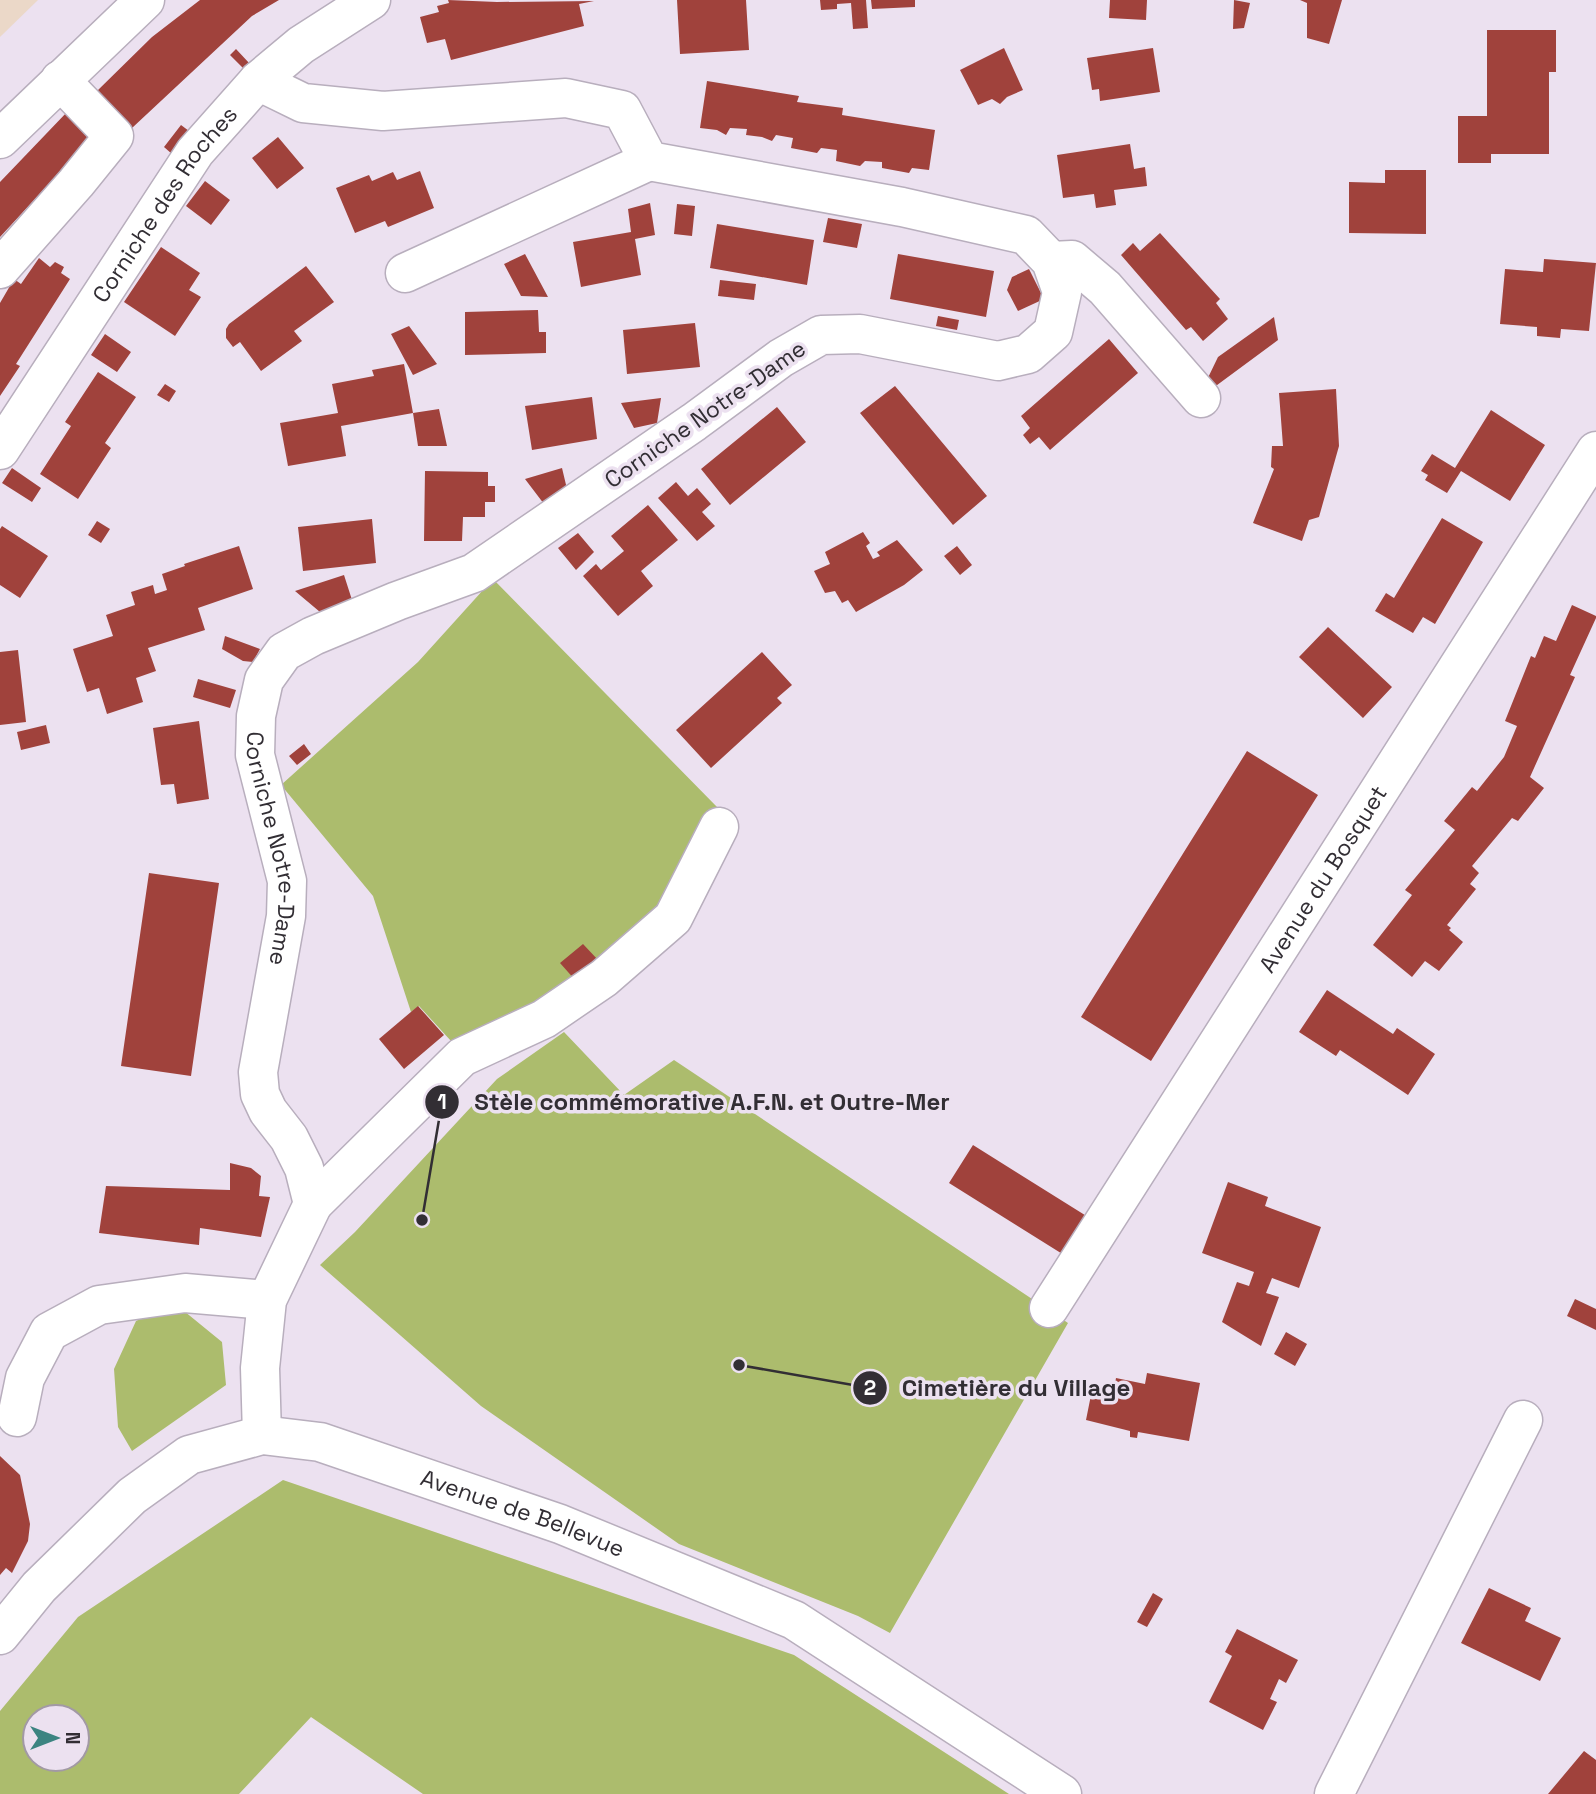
<svg xmlns="http://www.w3.org/2000/svg" width="1596" height="1794" viewBox="0 0 1596 1794" font-family="'Space Grotesk',sans-serif">
<style>
.education{fill:#ebd8c8}
.green{fill:#acbc6d;fill-rule:evenodd}
.building{fill:#a0423c}
.lines{fill:none;stroke-linecap:round;stroke-linejoin:round}
.minor-casing{stroke:#b8aebd;stroke-width:41}
.minor{stroke:#fff;stroke-width:38}
.labels{text-anchor:middle;dominant-baseline:central;stroke-width:7;stroke-linejoin:round;paint-order:stroke}
.street-label{font-size:23px;fill:#322e34;stroke:#ece1f0}
.leader{fill:none;stroke:#322e34;stroke-width:2.5}
.callout-dot{fill:#322e34;stroke:#ece1f0;stroke-width:2.5}
.mark-label{font-size:21px;text-anchor:middle;font-weight:bold;fill:#fff}
.callout-label{font-size:24px;text-anchor:middle;font-weight:bold;fill:#322e34;stroke:#ece1f0;stroke-width:7;stroke-linejoin:round;paint-order:stroke}
</style>
<rect width="100%" height="100%" fill="#ece1f0"/>
<path class="education" d="M 0,0 L 38,0 L 0,37 Z"/>
<path class="green" d="M 493,579 L 718,808 L 674,899 L 537,1014 L 451,1041 L 419,1006 L 411,1012 L 373,896 L 281,785 L 418,662 Z
M 564,1032 L 624,1095 L 674,1060 L 1068,1323 L 890,1633 L 858,1616 L 679,1544 L 481,1406 L 320,1265 L 355,1232 L 497,1079 Z
M 161,1309 L 184,1311 L 222,1342 L 226,1385 L 132,1451 L 118,1427 L 114,1369 L 136,1321 Z
M 283,1480 L 794,1655 L 1009,1794 L 423,1794 L 311,1717 L 239,1794 L 0,1794 L 0,1711 L 78,1617 ZM 35,1717 L 77,1717 L 77,1759 L 35,1759 Z"/>
<path class="building" d="M 200,0 L 279,0 L 252,16 L 132,128 L 96,92 L 152,37 Z
M 448,0 L 497,2 L 594,1 L 579,4 L 584,26 L 451,60 L 445,39 L 427,43 L 420,17 L 439,12 L 437,6 L 449,3 Z
M 677,0 L 746,0 L 749,50 L 680,54 Z
M 820,0 L 866,0 L 868,28 L 853,29 L 851,3 L 837,4 L 837,9 L 821,10 Z
M 871,0 L 915,0 L 915,7 L 872,9 Z
M 1110,0 L 1147,0 L 1146,20 L 1109,18 Z
M 1234,0 L 1250,3 L 1244,28 L 1233,29 Z
M 1300,0 L 1342,0 L 1329,44 L 1307,38 L 1307,3 Z
M 1487,30 L 1556,30 L 1556,72 L 1549,72 L 1549,154 L 1491,154 L 1491,163 L 1458,163 L 1458,116 L 1487,116 Z
M 1004,48 L 1023,90 L 1007,97 L 1000,104 L 992,99 L 978,105 L 960,70 Z
M 1153,48 L 1160,92 L 1100,101 L 1099,89 L 1092,90 L 1087,58 Z
M 236,49 L 250,64 L 244,69 L 230,55 Z
M 707,81 L 799,96 L 797,102 L 843,108 L 842,115 L 935,130 L 929,170 L 912,168 L 909,173 L 882,168 L 882,162 L 865,161 L 860,166 L 836,161 L 837,150 L 821,148 L 817,153 L 791,148 L 793,138 L 776,135 L 772,141 L 762,137 L 746,135 L 747,129 L 730,128 L 726,135 L 717,130 L 700,128 Z
M 68,111 L 94,135 L 0,237 L 0,182 Z
M 181,125 L 189,131 L 172,154 L 164,147 Z
M 278,137 L 304,168 L 277,189 L 252,158 Z
M 1130,144 L 1134,169 L 1145,167 L 1147,186 L 1114,190 L 1116,205 L 1096,208 L 1094,194 L 1063,198 L 1057,155 Z
M 1385,170 L 1426,170 L 1426,234 L 1349,233 L 1349,182 L 1385,183 Z
M 420,171 L 434,208 L 388,227 L 385,221 L 355,233 L 336,188 L 369,175 L 372,181 L 393,172 L 397,180 Z
M 205,181 L 230,200 L 211,225 L 186,206 Z
M 650,203 L 655,235 L 635,239 L 641,275 L 581,287 L 573,242 L 631,232 L 628,209 Z
M 677,204 L 695,206 L 692,236 L 674,234 Z
M 828,218 L 862,224 L 857,248 L 823,242 Z
M 717,224 L 814,240 L 807,285 L 710,268 Z
M 1160,233 L 1220,299 L 1216,303 L 1228,319 L 1203,341 L 1191,327 L 1186,330 L 1121,255 L 1133,243 L 1140,251 Z
M 161,247 L 200,273 L 189,290 L 201,297 L 175,336 L 124,302 Z
M 525,254 L 548,297 L 521,296 L 504,264 Z
M 898,254 L 994,271 L 986,317 L 890,299 Z
M 39,258 L 50,267 L 55,262 L 64,267 L 61,273 L 70,279 L 16,364 L 20,366 L 0,396 L 0,303 L 14,279 L 21,284 Z
M 1544,259 L 1596,263 L 1589,331 L 1561,329 L 1560,338 L 1537,336 L 1537,327 L 1500,324 L 1505,269 L 1543,272 Z
M 306,266 L 334,302 L 294,331 L 302,341 L 261,371 L 240,342 L 233,347 L 226,338 L 226,329 L 229,324 Z
M 1029,269 L 1044,299 L 1018,311 L 1007,290 L 1012,277 Z
M 720,280 L 756,284 L 754,300 L 718,296 Z
M 538,310 L 539,332 L 546,332 L 546,353 L 465,355 L 465,312 Z
M 938,316 L 959,320 L 957,330 L 936,326 Z
M 1274,317 L 1278,340 L 1209,391 L 1204,386 L 1218,357 Z
M 695,323 L 700,367 L 627,374 L 623,330 Z
M 409,326 L 437,364 L 413,375 L 391,334 Z
M 105,334 L 131,352 L 117,372 L 91,355 Z
M 1109,339 L 1138,373 L 1050,450 L 1039,437 L 1030,444 L 1023,435 L 1030,428 L 1021,416 Z
M 404,364 L 413,413 L 341,426 L 346,456 L 288,466 L 280,423 L 338,413 L 332,384 L 374,376 L 372,370 Z
M 98,372 L 136,397 L 105,443 L 111,448 L 78,499 L 40,474 L 71,426 L 65,422 Z
M 165,384 L 176,391 L 169,402 L 157,395 Z
M 895,386 L 987,496 L 953,525 L 860,413 Z
M 1336,389 L 1339,446 L 1319,517 L 1309,520 L 1302,541 L 1253,523 L 1274,469 L 1271,467 L 1272,446 L 1283,446 L 1279,393 Z
M 592,397 L 597,439 L 532,450 L 525,406 Z
M 661,398 L 657,423 L 634,428 L 621,403 Z
M 777,407 L 806,442 L 730,505 L 701,469 Z
M 439,409 L 447,446 L 418,446 L 413,413 Z
M 1491,410 L 1545,445 L 1510,501 L 1461,471 L 1447,493 L 1425,480 L 1428,475 L 1421,471 L 1432,454 L 1455,468 Z
M 12,468 L 41,488 L 32,502 L 2,483 Z
M 562,468 L 567,489 L 544,504 L 525,479 Z
M 425,471 L 488,472 L 488,486 L 495,486 L 495,502 L 485,502 L 485,517 L 463,517 L 462,541 L 424,541 Z
M 676,482 L 688,496 L 697,488 L 711,504 L 702,512 L 715,526 L 697,541 L 658,498 Z
M 648,505 L 678,540 L 641,571 L 653,586 L 618,616 L 583,576 L 596,564 L 601,570 L 624,551 L 611,536 Z
M 1442,518 L 1483,542 L 1435,624 L 1423,617 L 1413,633 L 1375,611 L 1386,593 L 1394,598 Z
M 372,519 L 376,563 L 303,571 L 298,527 Z
M 97,521 L 110,529 L 101,543 L 88,535 Z
M 2,526 L 48,556 L 20,598 L 0,585 L 0,529 Z
M 863,532 L 870,543 L 866,546 L 873,559 L 880,556 L 877,552 L 897,540 L 923,570 L 904,585 L 856,612 L 848,600 L 842,603 L 835,591 L 825,593 L 814,571 L 830,564 L 825,552 Z
M 578,533 L 594,552 L 576,570 L 558,548 Z
M 239,546 L 253,589 L 198,608 L 205,630 L 148,648 L 156,671 L 136,678 L 143,702 L 107,714 L 99,688 L 87,692 L 73,649 L 113,636 L 106,615 L 135,605 L 131,592 L 153,585 L 155,594 L 167,590 L 162,574 L 185,566 L 184,564 Z
M 957,546 L 972,565 L 960,575 L 944,556 Z
M 344,575 L 352,600 L 320,612 L 295,591 Z
M 1572,605 L 1596,616 L 1596,618 L 1570,675 L 1575,677 L 1530,777 L 1544,788 L 1518,821 L 1512,818 L 1472,866 L 1479,873 L 1470,884 L 1476,889 L 1447,925 L 1451,928 L 1449,930 L 1463,942 L 1439,971 L 1425,961 L 1412,977 L 1373,945 L 1412,895 L 1405,890 L 1455,830 L 1444,821 L 1472,787 L 1477,791 L 1504,757 L 1517,726 L 1505,721 L 1531,656 L 1535,658 L 1544,636 L 1556,641 Z
M 1328,627 L 1392,687 L 1363,718 L 1299,657 Z
M 225,636 L 260,649 L 253,662 L 243,661 L 222,649 Z
M 18,650 L 26,722 L 0,725 L 0,652 Z
M 762,652 L 792,685 L 777,698 L 782,703 L 711,768 L 676,730 Z
M 198,679 L 236,690 L 230,708 L 193,697 Z
M 199,721 L 209,799 L 177,804 L 174,784 L 161,785 L 153,728 Z
M 46,725 L 50,743 L 21,750 L 17,732 Z
M 304,744 L 311,754 L 297,765 L 289,756 Z
M 1247,751 L 1318,795 L 1151,1061 L 1081,1017 Z
M 149,873 L 219,883 L 191,1076 L 121,1066 Z
M 583,944 L 599,961 L 576,981 L 560,963 Z
M 1327,990 L 1393,1034 L 1397,1028 L 1435,1054 L 1408,1095 L 1340,1050 L 1336,1056 L 1299,1032 Z
M 418,1006 L 444,1035 L 404,1069 L 379,1039 Z
M 973,1145 L 1088,1217 L 1064,1255 L 949,1183 Z
M 230,1163 L 251,1168 L 261,1176 L 259,1196 L 270,1197 L 261,1237 L 200,1228 L 199,1245 L 99,1233 L 106,1186 L 230,1190 Z
M 1228,1182 L 1268,1197 L 1265,1206 L 1321,1227 L 1299,1288 L 1272,1278 L 1266,1293 L 1279,1297 L 1261,1346 L 1222,1322 L 1237,1282 L 1249,1286 L 1254,1272 L 1202,1253 Z
M 1575,1299 L 1596,1309 L 1596,1330 L 1567,1316 Z
M 1286,1332 L 1307,1344 L 1295,1366 L 1274,1354 Z
M 1147,1373 L 1200,1383 L 1189,1441 L 1138,1432 L 1137,1438 L 1130,1437 L 1130,1431 L 1086,1420 L 1093,1385 L 1114,1389 L 1116,1378 L 1145,1384 Z
M 0,1456 L 20,1475 L 30,1524 L 28,1541 L 12,1573 L 6,1568 L 0,1575 Z
M 1489,1588 L 1531,1608 L 1525,1621 L 1561,1638 L 1540,1681 L 1461,1643 Z
M 1153,1593 L 1163,1599 L 1147,1627 L 1137,1622 Z
M 1237,1629 L 1298,1660 L 1286,1683 L 1279,1679 L 1270,1699 L 1277,1702 L 1263,1730 L 1209,1702 L 1232,1656 L 1225,1652 Z
M 1584,1751 L 1596,1760 L 1596,1794 L 1548,1794 Z"/>
<g class="lines">
<g class="minor-casing">
<g id="minor">
<path id="s1" d="M 258,81 L 303,103 L 383,111 L 566,98 L 622,110 L 649,161 L 902,207 L 1026,235 L 1051,261 L 1062,292 L 1053,332 L 1028,354 L 998,361 L 860,334 L 821,335 L 781,358 L 694,422 L 474,573 L 397,601 L 313,636 L 284,652 L 264,680 L 256,716 L 255,755 L 287,881 L 286,916 L 258,1072 L 260,1094 L 268,1111 L 289,1138 L 304,1168 L 313,1204 L 267,1300 L 260,1368 L 262,1435"/>
<path d="M 0,139 L 145,0"/>
<path d="M 1051,261 L 1072,260 L 1105,288 L 1201,398"/>
<path d="M 0,269 L 76,183 L 114,136 L 60,80"/>
<path d="M 405,273 L 649,161"/>
<path id="s2" d="M 0,450 L 195,152 L 258,81 L 301,45 L 371,0"/>
<path d="M 313,1204 L 462,1057 L 544,1019 L 604,978 L 673,918 L 719,827"/>
<path id="s3" d="M 1049,1308 L 1596,451"/>
<path d="M 17,1417 L 25,1378 L 49,1332 L 99,1305 L 185,1293 L 267,1300"/>
<path id="s4" d="M 0,1635 L 39,1587 L 132,1496 L 189,1455 L 262,1435 L 320,1442 L 560,1524 L 794,1620 L 1062,1794"/>
<path d="M 1334,1794 L 1523,1420"/>
</g>
</g>
<use href="#minor" class="minor"/>
</g>
<g class="labels">
<g class="street-label">
<text stroke="none"><textPath href="#s2" startOffset="296">Corniche des Roches</textPath></text>
<text transform="translate(705 414) rotate(-35)">Corniche Notre-Dame</text>
<text stroke="none"><textPath href="#s1" startOffset="2000">Corniche Notre-Dame</textPath></text>
<text stroke="none"><textPath href="#s3" startOffset="509">Avenue du Bosquet</textPath></text>
<text stroke="none"><textPath href="#s4" startOffset="611">Avenue de Bellevue</textPath></text>
</g>
</g>
<path class="leader" d="M422 1220L442 1102M739 1365L870 1388"/>
<g class="callout-dot">
<circle cx="422" cy="1220" r="7"/>
<circle cx="739" cy="1365" r="7"/>
<circle cx="442" cy="1102" r="18"/>
<circle cx="870" cy="1388" r="18"/>
</g>
<g class="mark-label">
<text x="442" y="1109">1</text>
<text x="870" y="1395">2</text>
</g>
<g class="callout-label">
<text x="712" y="1110">Stèle commémorative A.F.N. et Outre-Mer</text>
<text x="1016" y="1396">Cimetière du Village</text>
</g>
<g transform="translate(56 1738) rotate(90)"><circle r="33" fill="#ece1f0" stroke="#a299a5" stroke-width="2"/>
<path d="M0-5L12 26L0 18L-12 26Z" fill="#3c8481"/>
<text y="-10" font-size="19" font-weight="bold" text-anchor="middle" fill="#322e34">N</text>
</g>
</svg>
